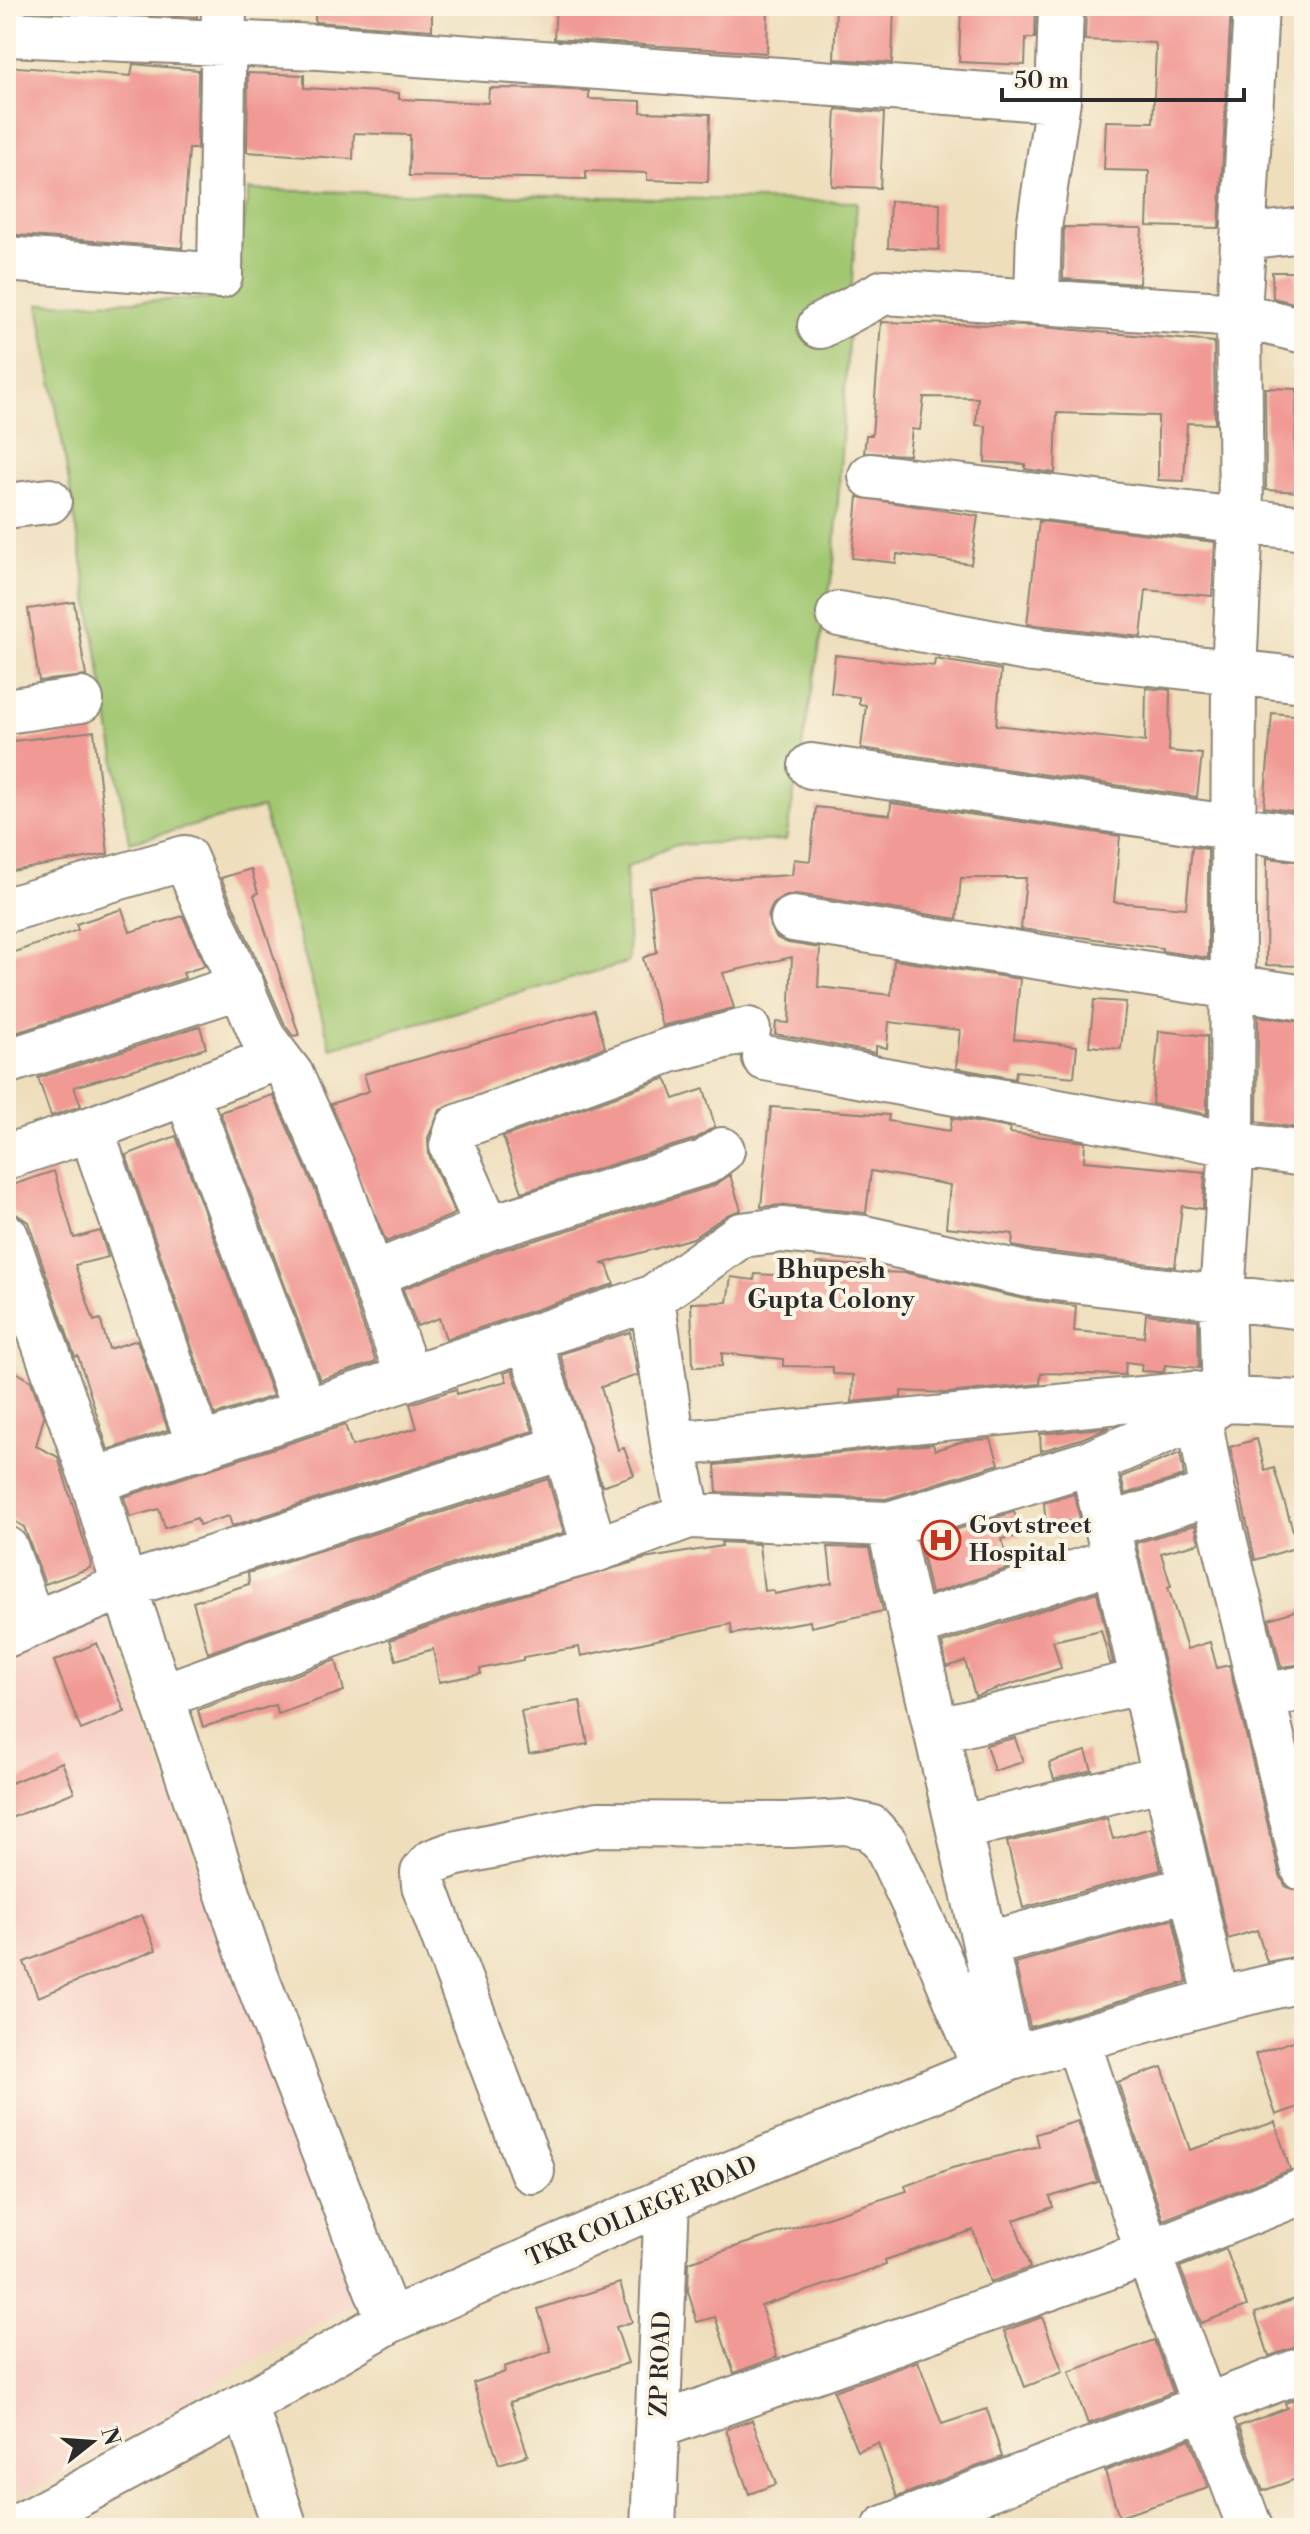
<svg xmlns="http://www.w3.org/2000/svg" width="1310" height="2534" viewBox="0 0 1310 2534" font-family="'Libre Bodoni',serif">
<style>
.built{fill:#f7d1c8}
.green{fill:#a2c771;stroke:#66794e;stroke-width:2}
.building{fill:#f19994}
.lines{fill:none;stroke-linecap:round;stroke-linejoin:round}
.minor-casing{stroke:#8c8474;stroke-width:48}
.minor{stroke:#fff;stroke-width:44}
.labels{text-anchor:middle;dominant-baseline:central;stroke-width:8;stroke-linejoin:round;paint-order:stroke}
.poi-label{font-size:24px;font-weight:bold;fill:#2b2b2b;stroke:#fcf5e5;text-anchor:start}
.street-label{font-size:24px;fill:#2b2b2b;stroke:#fcf5e5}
.neighbourhood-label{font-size:26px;font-weight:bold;fill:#2b2b2b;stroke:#fcf5e5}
</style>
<rect width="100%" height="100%" fill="#fcf5e5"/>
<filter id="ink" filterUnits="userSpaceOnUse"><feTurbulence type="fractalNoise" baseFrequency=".0125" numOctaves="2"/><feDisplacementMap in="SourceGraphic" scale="16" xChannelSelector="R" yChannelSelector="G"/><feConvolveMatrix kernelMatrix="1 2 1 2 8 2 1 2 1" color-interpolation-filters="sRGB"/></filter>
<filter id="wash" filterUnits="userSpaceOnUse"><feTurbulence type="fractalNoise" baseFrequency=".006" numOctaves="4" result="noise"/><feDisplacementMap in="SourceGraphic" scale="32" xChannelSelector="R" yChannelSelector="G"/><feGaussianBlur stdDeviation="1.8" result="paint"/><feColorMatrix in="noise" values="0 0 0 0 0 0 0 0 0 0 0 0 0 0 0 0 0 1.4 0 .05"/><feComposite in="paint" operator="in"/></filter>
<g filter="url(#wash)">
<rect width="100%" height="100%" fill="#eedebc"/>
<path class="built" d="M 103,1610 L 354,2303 L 22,2496 L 6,2455 L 6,1655 Z"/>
<path class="green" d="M 249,190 L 857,202 L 834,564 L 786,840 L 672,845 L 626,868 L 629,962 L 331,1048 L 262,808 L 129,842 L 39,304 L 230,298 Z"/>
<g id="blocks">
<path class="building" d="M 137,6 L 197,6 L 197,17 L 136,14 Z
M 315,6 L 432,6 L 432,30 L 315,22 Z
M 556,6 L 768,6 L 767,53 L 554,39 Z
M 836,6 L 894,6 L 892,63 L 834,59 Z
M 961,6 L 1036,6 L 1035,38 L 1026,38 L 1025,65 L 959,62 Z
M 1086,6 L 1231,6 L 1219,228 L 1147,226 L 1149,171 L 1104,170 L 1106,121 L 1153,122 L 1156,47 L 1155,43 L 1085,40 Z
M 133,64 L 198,70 L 197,149 L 189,149 L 182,248 L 6,234 L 6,66 L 131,76 Z
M 248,73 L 304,75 L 304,88 L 399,93 L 399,99 L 488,103 L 489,88 L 552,89 L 589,91 L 589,99 L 641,101 L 641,112 L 710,114 L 708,182 L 647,180 L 647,173 L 586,171 L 586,179 L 409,176 L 410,135 L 354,133 L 353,159 L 247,152 Z
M 836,109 L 884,113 L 880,188 L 832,186 Z
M 890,201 L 940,203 L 939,250 L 888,248 Z
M 1064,227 L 1142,228 L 1139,284 L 1063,279 Z
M 1272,272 L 1296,272 L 1297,304 L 1273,298 Z
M 881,322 L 1030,326 L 1214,342 L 1215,424 L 1187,423 L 1184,481 L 1158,480 L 1158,416 L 1057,413 L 1055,473 L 1025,469 L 1025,464 L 985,462 L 986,426 L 976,425 L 978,398 L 924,397 L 920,430 L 912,429 L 909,455 L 864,453 L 866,435 L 872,435 Z
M 1265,388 L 1297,389 L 1295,451 L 1303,452 L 1301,492 L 1266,490 Z
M 858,497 L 978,516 L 971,564 L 897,554 L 896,563 L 852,558 Z
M 1039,521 L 1215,542 L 1212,596 L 1146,590 L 1141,637 L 1027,624 Z
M 74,602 L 86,676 L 39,681 L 28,609 Z
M 835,655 L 934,666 L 935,659 L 1001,670 L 996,725 L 1145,742 L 1146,688 L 1170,690 L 1169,751 L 1202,754 L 1197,797 L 861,748 L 866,705 L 859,704 L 859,697 L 831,693 Z
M 1272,713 L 1304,716 L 1304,813 L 1264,807 Z
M 94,731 L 108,854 L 6,872 L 6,742 Z
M 891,803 L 1120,836 L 1114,902 L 1186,908 L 1192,847 L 1208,849 L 1208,958 L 1162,951 L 1162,948 L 1021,929 L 1026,878 L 961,878 L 957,919 L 797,894 L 785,896 L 773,904 L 768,916 L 770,927 L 777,938 L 788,943 L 820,948 L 818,987 L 891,995 L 894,960 L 1020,979 L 1014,1039 L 1077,1046 L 1074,1077 L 1016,1071 L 1015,1079 L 956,1068 L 960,1030 L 889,1022 L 887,1048 L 876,1046 L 876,1053 L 775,1034 L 776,1022 L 789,1023 L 792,957 L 723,973 L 734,1008 L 662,1026 L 643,958 L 657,952 L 649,888 L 685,881 L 792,875 L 794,859 L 810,861 L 816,807 L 890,815 Z
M 1267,858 L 1304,862 L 1304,966 L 1266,965 Z
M 251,869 L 258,893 L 254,895 L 299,1035 L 293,1036 L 285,1025 L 221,878 Z
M 122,909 L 130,932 L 183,916 L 205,966 L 183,973 L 185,978 L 6,1036 L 6,955 L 78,930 L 76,924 Z
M 1094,1000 L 1126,1002 L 1121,1049 L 1089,1046 Z
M 594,1010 L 605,1047 L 440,1110 L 428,1138 L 429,1155 L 455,1214 L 386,1242 L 331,1104 L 369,1091 L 364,1074 Z
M 1258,1016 L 1304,1022 L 1304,1129 L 1257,1122 Z
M 200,1026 L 206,1048 L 74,1087 L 81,1106 L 51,1116 L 38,1078 Z
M 1159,1031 L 1207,1036 L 1207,1114 L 1152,1104 Z
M 666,1078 L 674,1099 L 704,1089 L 715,1126 L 695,1139 L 522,1192 L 503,1137 Z
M 273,1095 L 314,1187 L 376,1362 L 320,1380 L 220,1112 Z
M 771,1107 L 889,1115 L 888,1121 L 950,1131 L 952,1118 L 1010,1128 L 1009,1133 L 1085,1142 L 1084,1161 L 1205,1172 L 1203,1209 L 1182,1206 L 1175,1267 L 1033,1250 L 1012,1246 L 1013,1234 L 946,1227 L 950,1185 L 871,1171 L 866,1213 L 784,1205 L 761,1207 Z
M 176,1136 L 273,1396 L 215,1415 L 126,1155 Z
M 54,1171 L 74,1238 L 100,1231 L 108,1257 L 75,1265 L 94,1321 L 100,1319 L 109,1349 L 137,1340 L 168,1430 L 108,1450 L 78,1356 L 75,1357 L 28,1222 L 13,1212 L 6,1187 Z
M 730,1175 L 741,1210 L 727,1215 L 693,1238 L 601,1264 L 607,1265 L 614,1284 L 446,1339 L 439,1318 L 417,1326 L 403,1289 L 496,1252 L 713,1186 Z
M 817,1263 L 881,1267 L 880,1272 L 907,1273 L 1024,1299 L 1076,1306 L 1074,1331 L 1144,1337 L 1146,1314 L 1198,1320 L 1199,1368 L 1165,1365 L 1164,1372 L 1157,1372 L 1141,1371 L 1142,1364 L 1126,1362 L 1125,1375 L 1041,1373 L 1040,1384 L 947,1393 L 901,1391 L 901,1397 L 852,1402 L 853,1375 L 833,1374 L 833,1367 L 783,1366 L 783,1359 L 722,1353 L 722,1366 L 693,1367 L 691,1303 L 727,1302 L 731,1277 L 754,1280 L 755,1274 L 816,1277 Z
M 630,1332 L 638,1375 L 601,1387 L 618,1450 L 624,1448 L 634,1475 L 602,1486 L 560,1354 Z
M 6,1366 L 31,1381 L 44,1417 L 36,1446 L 58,1457 L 91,1564 L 90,1568 L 45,1584 L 24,1527 L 6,1516 Z
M 512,1370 L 533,1431 L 232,1526 L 229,1516 L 199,1525 L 197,1518 L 165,1528 L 159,1509 L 130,1517 L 124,1497 L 345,1425 L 352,1446 L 417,1428 L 410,1404 L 456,1389 L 457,1394 L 507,1381 L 504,1373 Z
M 1110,1427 L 1083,1438 L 1041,1451 L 1040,1434 Z
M 991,1439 L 999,1464 L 886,1499 L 717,1492 L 715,1465 L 933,1444 L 935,1450 L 965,1441 Z
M 1257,1439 L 1265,1471 L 1274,1468 L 1298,1547 L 1255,1560 L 1230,1447 Z
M 1180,1453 L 1184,1476 L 1125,1494 L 1121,1477 Z
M 548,1479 L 564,1533 L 470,1558 L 208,1653 L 193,1602 L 249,1584 L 248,1573 Z
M 1074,1494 L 1080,1519 L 1046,1527 L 1044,1503 Z
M 1014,1512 L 1022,1535 L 1002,1539 L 1009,1568 L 931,1594 L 919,1541 Z
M 1195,1525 L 1199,1543 L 1161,1553 L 1171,1586 L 1168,1587 L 1187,1649 L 1210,1642 L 1217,1668 L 1229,1665 L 1280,1875 L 1286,1887 L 1304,1893 L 1304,1955 L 1267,1962 L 1257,1930 L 1228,1939 L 1136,1543 Z
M 721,1542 L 759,1544 L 764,1591 L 773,1590 L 774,1594 L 832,1583 L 828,1547 L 869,1548 L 883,1611 L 811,1627 L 810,1621 L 732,1634 L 731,1624 L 581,1656 L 579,1647 L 523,1657 L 523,1660 L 480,1669 L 481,1674 L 439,1682 L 433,1649 L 396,1660 L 390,1640 L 486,1606 L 644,1559 L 722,1546 Z
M 1097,1592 L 1113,1663 L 1110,1663 L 1101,1630 L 1053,1641 L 1061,1668 L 975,1696 L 965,1661 L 947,1667 L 942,1643 Z
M 1304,1608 L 1304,1664 L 1281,1667 L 1269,1619 Z
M 97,1643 L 125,1712 L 81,1730 L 54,1661 Z
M 336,1660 L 344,1691 L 278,1714 L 275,1705 L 203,1727 L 198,1710 Z
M 580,1701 L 588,1744 L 529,1754 L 521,1711 Z
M 1015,1738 L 1023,1762 L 994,1771 L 986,1745 Z
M 1086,1751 L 1092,1770 L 1054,1779 L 1049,1763 Z
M 62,1762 L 74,1792 L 6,1820 L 6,1785 Z
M 1107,1818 L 1113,1839 L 1151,1828 L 1161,1870 L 1023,1908 L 1007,1842 Z
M 142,1915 L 156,1950 L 38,1997 L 24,1962 Z
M 1173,1919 L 1187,1982 L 1030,2027 L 1015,1963 Z
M 1296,2040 L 1304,2064 L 1304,2105 L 1276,2115 L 1255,2054 Z
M 1162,2067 L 1190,2150 L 1275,2122 L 1290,2170 L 1163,2220 L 1118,2082 Z
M 1078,2121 L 1098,2182 L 1050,2197 L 1053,2207 L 1014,2220 L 1030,2268 L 990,2282 L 973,2230 L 885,2260 L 886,2265 L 761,2306 L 777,2357 L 734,2373 L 715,2317 L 697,2322 L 688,2291 L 689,2262 L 907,2191 L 905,2186 L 952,2168 L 1039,2146 L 1036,2134 Z
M 1226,2249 L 1247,2306 L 1201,2323 L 1180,2267 Z
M 620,2283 L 632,2322 L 616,2327 L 628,2363 L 510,2402 L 528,2455 L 499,2464 L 473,2383 L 505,2372 L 504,2367 L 551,2351 L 538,2309 Z
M 1304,2296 L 1304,2345 L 1269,2356 L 1255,2313 Z
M 1042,2317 L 1063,2372 L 1025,2387 L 1004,2331 Z
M 1154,2340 L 1173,2392 L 1088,2424 L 1069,2372 Z
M 918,2361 L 942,2424 L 987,2409 L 1002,2457 L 897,2497 L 878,2443 L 857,2451 L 834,2391 Z
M 1304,2396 L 1304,2476 L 1263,2491 L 1239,2426 L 1287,2408 L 1285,2403 Z
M 752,2420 L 776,2484 L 749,2494 L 726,2429 Z
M 1190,2439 L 1208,2488 L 1119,2517 L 1105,2471 Z"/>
</g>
</g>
<g filter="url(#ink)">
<use href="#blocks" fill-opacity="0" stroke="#8c8474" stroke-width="2"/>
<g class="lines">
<g class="minor-casing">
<path id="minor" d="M 1256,6 L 1239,315 L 1241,521 L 1234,673 L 1232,1144 L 1222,1296 L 1225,1400 L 1199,1416 L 1213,1493 L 1304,1869
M 6,34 L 319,47 L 1058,100 L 1061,6
M 1243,237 L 1304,230
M 6,259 L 220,276 L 224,6
M 1037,299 L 1039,228 L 1058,100
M 820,326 L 884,292 L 1239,315 L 1304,331
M 871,476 L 1304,528
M 6,506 L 49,501
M 839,614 L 1032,650 L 1304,680
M 6,711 L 81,700
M 811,766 L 1304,838
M 6,910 L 185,858 L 263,1038 L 291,1075 L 337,1178 L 408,1376
M 793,919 L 1304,998
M 765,1058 L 1232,1144 L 1304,1154
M 6,1062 L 242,986
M 186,1092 L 305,1411
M 91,1129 L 200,1448
M 6,1157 L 91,1129 L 276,1058
M 488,1228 L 452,1146 L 458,1127 L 670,1050 L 748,1030
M 6,1236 L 93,1481 L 124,1586 L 255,1974 L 389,2321
M 374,1274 L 488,1228 L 706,1162 L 722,1150
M 652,1298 L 673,1444 L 689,1516
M 528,1339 L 565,1447 L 595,1550
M 673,1444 L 1194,1394 L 1225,1400 L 1304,1403
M 1092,1462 L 1217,2000
M 93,1481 L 652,1298 L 741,1235 L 782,1230 L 864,1238 L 1029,1275 L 1304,1307
M 889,1524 L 1011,2058
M 1106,1526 L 1213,1493
M 6,1549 L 32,1623
M 912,1626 L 1114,1560
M 6,1635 L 124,1586 L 565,1447
M 162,1696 L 478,1582 L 595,1550 L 689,1516 L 889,1524 L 1092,1462 L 1199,1416
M 1263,1696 L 1304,1688
M 936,1731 L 1143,1681
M 959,1828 L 1165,1778
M 985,1945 L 1191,1888
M 1077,2039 L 1148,2253 L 1250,2528
M 532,2171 L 424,1885 L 423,1873 L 432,1862 L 453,1854 L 598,1824 L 791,1825 L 845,1822 L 870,1827 L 885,1843 L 936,1951 L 985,2069
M 245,2405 L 285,2528
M 658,2426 L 1148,2253 L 1304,2191
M 16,2528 L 245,2405 L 389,2321 L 667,2200 L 1011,2058 L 1217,2000 L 1304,1979
M 653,2528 L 667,2200
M 885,2528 L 1304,2369"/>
</g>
<use href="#minor" class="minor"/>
</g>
</g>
<defs>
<g id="hospital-ring" transform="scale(2)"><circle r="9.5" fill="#fcf5e5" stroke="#c8321e" stroke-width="1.5"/><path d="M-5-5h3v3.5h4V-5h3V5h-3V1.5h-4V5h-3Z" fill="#c8321e"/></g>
</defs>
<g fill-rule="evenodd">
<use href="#hospital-ring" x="941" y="1540"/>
</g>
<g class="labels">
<g class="poi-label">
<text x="969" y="1526">Govt street<tspan x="969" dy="28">Hospital</tspan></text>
</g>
<g class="street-label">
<text transform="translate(642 2212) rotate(-23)">TKR COLLEGE ROAD</text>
<text transform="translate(661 2364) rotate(-88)">ZP ROAD</text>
</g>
<g class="neighbourhood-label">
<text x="831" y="1270">Bhupesh<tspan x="831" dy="30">Gupta Colony</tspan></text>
</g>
</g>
<rect width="1310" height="2534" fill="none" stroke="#fcf5e5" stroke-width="32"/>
<g transform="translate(92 2442) rotate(73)" stroke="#fcf5e5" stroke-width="6" paint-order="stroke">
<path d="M0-6L14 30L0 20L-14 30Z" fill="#2b2b2b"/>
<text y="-12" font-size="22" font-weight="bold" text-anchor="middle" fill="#2b2b2b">N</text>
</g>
<path d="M1002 88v12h242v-12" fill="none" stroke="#2b2b2b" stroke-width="4"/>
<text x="1014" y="88" font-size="24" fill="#2b2b2b" stroke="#fcf5e5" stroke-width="6" paint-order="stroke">50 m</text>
</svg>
